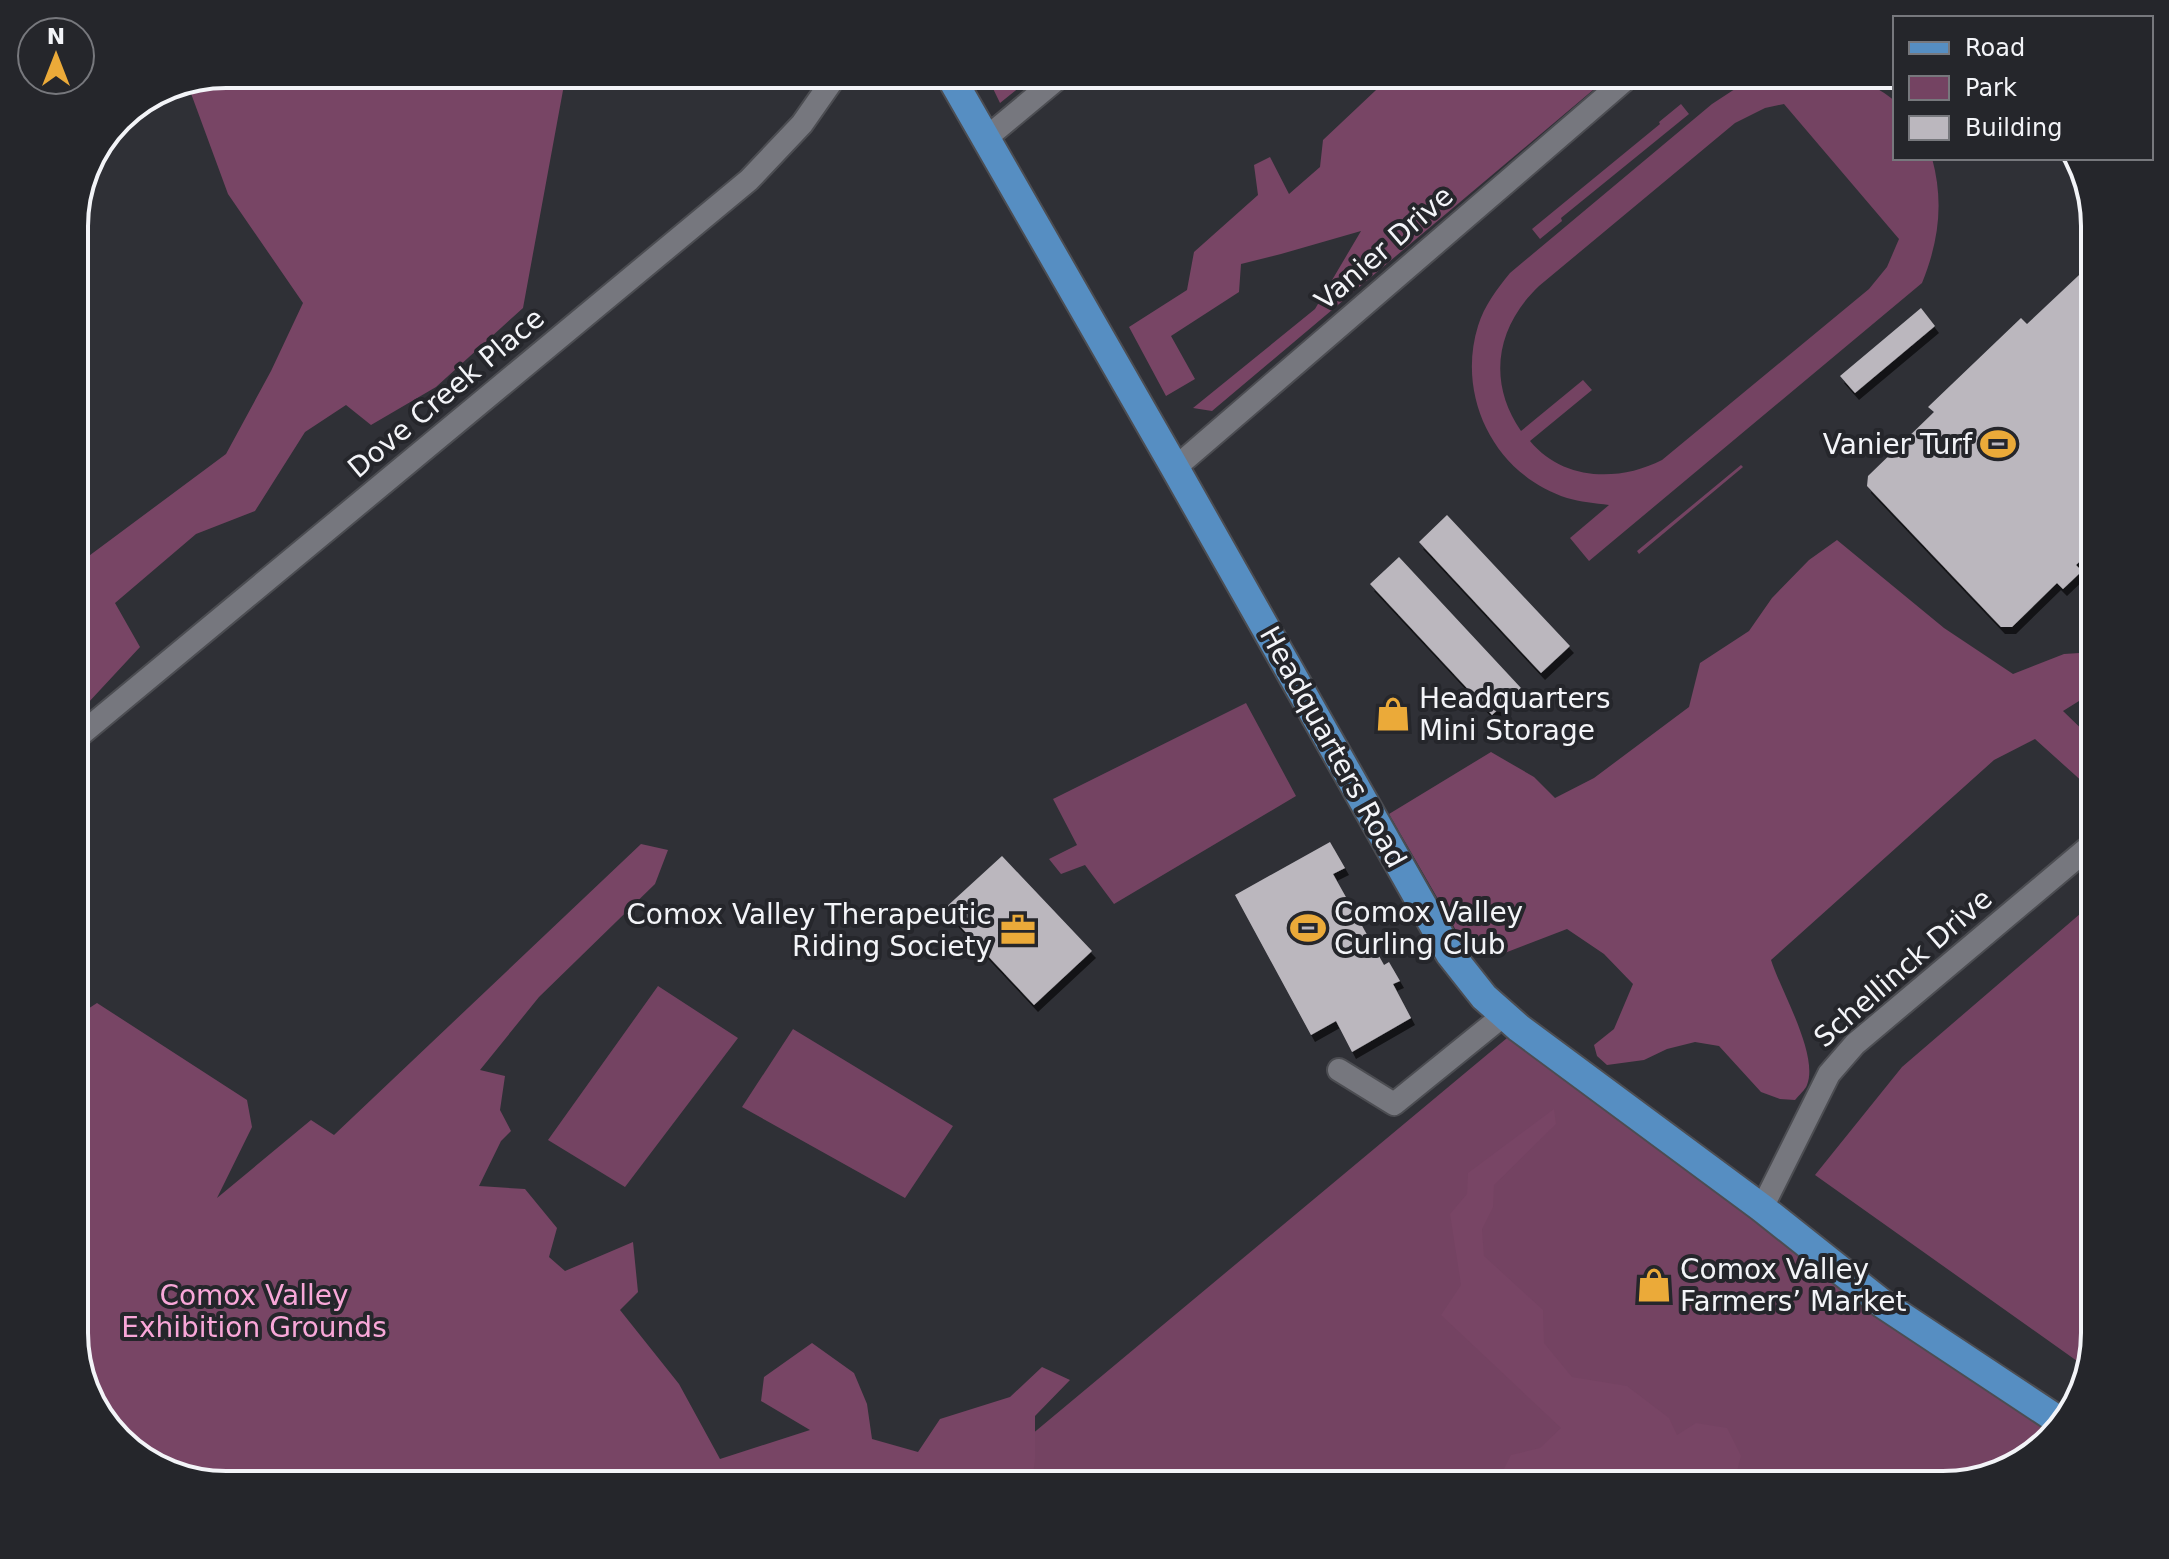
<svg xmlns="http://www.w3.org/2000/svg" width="2169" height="1559" viewBox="0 0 2169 1559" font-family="'DejaVu Sans',sans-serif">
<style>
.green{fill:#744362;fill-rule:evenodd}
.forest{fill:#784565}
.building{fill:#bbb7be;filter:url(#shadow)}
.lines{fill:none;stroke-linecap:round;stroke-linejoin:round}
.minor-casing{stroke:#4c4d52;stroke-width:26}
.major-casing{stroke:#4c4d52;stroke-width:32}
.minor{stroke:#76777e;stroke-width:22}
.major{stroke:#568ec2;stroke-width:28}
.labels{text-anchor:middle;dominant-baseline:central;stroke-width:8;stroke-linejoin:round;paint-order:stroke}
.street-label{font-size:28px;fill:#f3f4f8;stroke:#25262b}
.poi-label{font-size:28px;fill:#f3f4f8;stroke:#25262b;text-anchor:start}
.park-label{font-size:28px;fill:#f8a7d8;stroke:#25262b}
.rim{fill:none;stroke:#f3f4f8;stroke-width:4}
</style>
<defs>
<filter id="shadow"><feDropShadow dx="4" dy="7" stdDeviation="0" flood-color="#0009"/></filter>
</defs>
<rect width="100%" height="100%" fill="#2f3036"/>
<path class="green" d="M 1774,74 C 1820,74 1856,69 1895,101 L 1895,158 L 1932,158 C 1944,202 1939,241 1922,283 L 1589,561 L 1570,538 L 1609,505 C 1595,503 1580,502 1567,498 C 1495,475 1456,397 1478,326 C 1484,306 1497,289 1510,273 L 1712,104 L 1738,87 ZM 1784,104 L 1899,239 L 1887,267 L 1869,289 L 1662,460 C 1619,482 1563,481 1530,441 L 1592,390 L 1583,380 L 1521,431 C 1487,382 1496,327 1539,286 L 1735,123 L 1765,108 Z
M 1681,104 L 1689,114 L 1561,218 L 1562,221 L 1540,239 L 1532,229 L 1660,124 L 1659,122 Z
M 1741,465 L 1743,467 L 1639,554 L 1637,551 Z
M 1246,703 L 1296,796 L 1114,904 L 1085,865 L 1061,874 L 1049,859 L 1077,845 L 1053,799 Z
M 2095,901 L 2095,1333 L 2084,1366 L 1815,1175 L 1902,1067 Z
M 658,986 L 738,1038 L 625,1187 L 548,1140 Z
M 1519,1028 L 2064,1424 L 2010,1469 L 1943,1485 L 971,1485 Z
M 793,1029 L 953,1126 L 905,1198 L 742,1107 Z"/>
<path class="forest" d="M 226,74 L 566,74 L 523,308 L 436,387 L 371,425 L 346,405 L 305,432 L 255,511 L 196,534 L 115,603 L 140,647 L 87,704 L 74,686 L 74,567 L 226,454 L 271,371 L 303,303 L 228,194 L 189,88 Z
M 986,74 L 1036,74 L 1000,103 Z
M 1393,74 L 1612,74 L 1212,411 L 1193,408 L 1315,309 L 1361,231 L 1281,254 L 1241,264 L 1239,292 L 1171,336 L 1195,379 L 1166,396 L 1129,327 L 1187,290 L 1194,252 L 1258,195 L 1254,165 L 1270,157 L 1289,194 L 1320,167 L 1323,140 Z
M 1837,540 L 1944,628 L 2013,674 L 2064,654 L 2095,652 L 2095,691 L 2063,711 L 2095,742 L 2095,793 L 2035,739 L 1994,760 L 1771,960 C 1781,991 1819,1055 1807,1085 C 1805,1090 1799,1095 1795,1100 L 1780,1099 L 1761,1092 L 1719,1046 L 1695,1042 L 1667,1049 L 1644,1060 L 1607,1065 L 1597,1056 L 1594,1045 L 1614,1029 L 1633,984 L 1604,954 L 1567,929 L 1502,954 L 1465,946 L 1389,814 L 1491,752 L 1534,777 L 1555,798 L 1594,778 L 1689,707 L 1700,663 L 1749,631 L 1772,598 L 1809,560 Z
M 641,844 L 668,850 L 655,884 L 539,997 L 480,1070 L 505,1076 L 500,1110 L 511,1131 L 501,1141 L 479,1186 L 525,1189 L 557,1228 L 549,1257 L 565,1271 L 633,1242 L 638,1292 L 620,1310 L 679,1384 L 720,1459 L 810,1430 L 761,1401 L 764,1377 L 812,1343 L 854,1373 L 867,1404 L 872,1439 L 918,1452 L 940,1419 L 1010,1397 L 1042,1367 L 1070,1380 L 1035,1416 L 1035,1459 L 1032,1485 L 226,1485 L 134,1454 L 94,1408 L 74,1342 L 74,1018 L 97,1003 L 247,1100 L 252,1127 L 217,1198 L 311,1120 L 334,1135 Z
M 1554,1109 L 1556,1124 L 1494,1185 L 1493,1207 L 1482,1229 L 1484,1256 L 1543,1310 L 1544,1343 L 1572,1377 L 1627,1386 L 1669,1418 L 1677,1435 L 1696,1423 L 1727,1428 L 1741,1456 L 1735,1479 L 1747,1485 L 1631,1485 L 1617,1474 L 1600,1485 L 1595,1485 L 1573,1474 L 1554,1478 L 1550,1485 L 1503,1485 L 1499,1479 L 1511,1455 L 1540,1448 L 1561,1428 L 1441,1315 L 1461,1285 L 1450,1214 L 1467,1194 L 1468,1173 Z"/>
<path class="building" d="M 2095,260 L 2095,547 L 2076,565 L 2082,571 L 2063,589 L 2057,583 L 2012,627 L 2001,627 L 1867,486 L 1868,476 L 1934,412 L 1928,407 L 2021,318 L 2027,324 Z
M 1921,308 L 1935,326 L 1855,393 L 1840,376 Z
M 1447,515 L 1570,646 L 1541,673 L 1419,542 Z
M 1399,557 L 1521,688 L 1492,715 L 1370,584 Z
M 1330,842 L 1345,868 L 1333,874 L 1384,965 L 1389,962 L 1400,981 L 1393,984 L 1411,1018 L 1352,1052 L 1336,1021 L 1311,1035 L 1235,895 Z
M 1002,856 L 1092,951 L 1034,1005 L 944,909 Z"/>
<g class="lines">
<g class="minor-casing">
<path id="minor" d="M 985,139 L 1063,74
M 1175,468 L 1632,74
M 74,740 L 749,180 L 802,124 L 837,74
M 1339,1070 L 1394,1104 L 1504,1015
M 1762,1208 L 1829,1074 L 1855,1044 L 2095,842"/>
</g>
<g class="major-casing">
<path id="major" d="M 949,74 L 1175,468 L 1450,954 L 1484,997 L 1519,1028 L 1762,1208 L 1883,1304 L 2064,1424"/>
</g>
<use href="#minor" class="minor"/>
<use href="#major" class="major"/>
</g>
<defs>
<g id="stadium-bare" transform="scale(2.76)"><path d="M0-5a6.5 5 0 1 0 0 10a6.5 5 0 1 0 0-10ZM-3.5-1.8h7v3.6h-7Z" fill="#ebaa39" stroke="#25262b" stroke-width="2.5" paint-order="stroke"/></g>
<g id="shop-bare" transform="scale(2.76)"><path d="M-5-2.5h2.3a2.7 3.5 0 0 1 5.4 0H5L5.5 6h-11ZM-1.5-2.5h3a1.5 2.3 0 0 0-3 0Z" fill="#ebaa39" stroke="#25262b" stroke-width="2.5" paint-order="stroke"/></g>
<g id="office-bare" transform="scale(2.76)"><path d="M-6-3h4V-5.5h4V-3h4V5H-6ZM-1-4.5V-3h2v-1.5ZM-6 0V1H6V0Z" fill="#ebaa39" stroke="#25262b" stroke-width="2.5" paint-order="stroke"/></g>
</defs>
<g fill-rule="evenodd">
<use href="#stadium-bare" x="1998" y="444"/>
<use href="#shop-bare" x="1393" y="714"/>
<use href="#stadium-bare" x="1308" y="928"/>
<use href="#office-bare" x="1018" y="930"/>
<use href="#shop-bare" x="1654" y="1285"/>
</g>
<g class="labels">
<g class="street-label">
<text transform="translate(1384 248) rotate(-41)">Vanier Drive</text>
<text transform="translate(446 393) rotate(-40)">Dove Creek Place</text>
<text transform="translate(1333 747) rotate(61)">Headquarters Road</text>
<text transform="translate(1903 968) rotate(-41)">Schellinck Drive</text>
</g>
<g class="poi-label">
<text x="1972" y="444" text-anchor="end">Vanier Turf</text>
<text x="1419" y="698">Headquarters<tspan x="1419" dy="32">Mini Storage</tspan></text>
<text x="1334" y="912">Comox Valley<tspan x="1334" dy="32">Curling Club</tspan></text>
<text x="992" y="914" text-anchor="end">Comox Valley Therapeutic<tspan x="992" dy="32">Riding Society</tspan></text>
<text x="1680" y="1269">Comox Valley<tspan x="1680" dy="32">Farmers’ Market</tspan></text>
</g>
<g class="park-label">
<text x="254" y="1295">Comox Valley<tspan x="254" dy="32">Exhibition Grounds</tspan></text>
</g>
</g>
<path d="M0 0H2169V1559H0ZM226 88H1943A138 138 0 0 1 2081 226V1333A138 138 0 0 1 1943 1471H226A138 138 0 0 1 88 1333V226A138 138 0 0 1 226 88Z" fill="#25262b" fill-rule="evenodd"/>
<path class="rim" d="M226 88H1943A138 138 0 0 1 2081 226V1333A138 138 0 0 1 1943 1471H226A138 138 0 0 1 88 1333V226A138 138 0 0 1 226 88Z"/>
<rect x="1893" y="16" width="260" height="144" fill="#25262b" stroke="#77787d" stroke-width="2"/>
<rect x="1909" y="42" width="40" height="12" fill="#568ec2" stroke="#77787d" stroke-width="2"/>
<text x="1965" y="56" font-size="24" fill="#f3f4f8">Road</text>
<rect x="1909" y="76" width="40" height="24" fill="#744362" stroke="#77787d" stroke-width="2"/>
<text x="1965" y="96" font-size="24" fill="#f3f4f8">Park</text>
<rect x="1909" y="116" width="40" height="24" fill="#bbb7be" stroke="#77787d" stroke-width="2"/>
<text x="1965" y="136" font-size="24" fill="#f3f4f8">Building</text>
<g transform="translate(56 56)"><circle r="38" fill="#25262b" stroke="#77787d" stroke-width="2"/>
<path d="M0-6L14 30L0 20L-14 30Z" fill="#ebaa39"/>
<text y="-12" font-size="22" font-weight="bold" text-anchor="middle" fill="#f3f4f8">N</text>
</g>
</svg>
